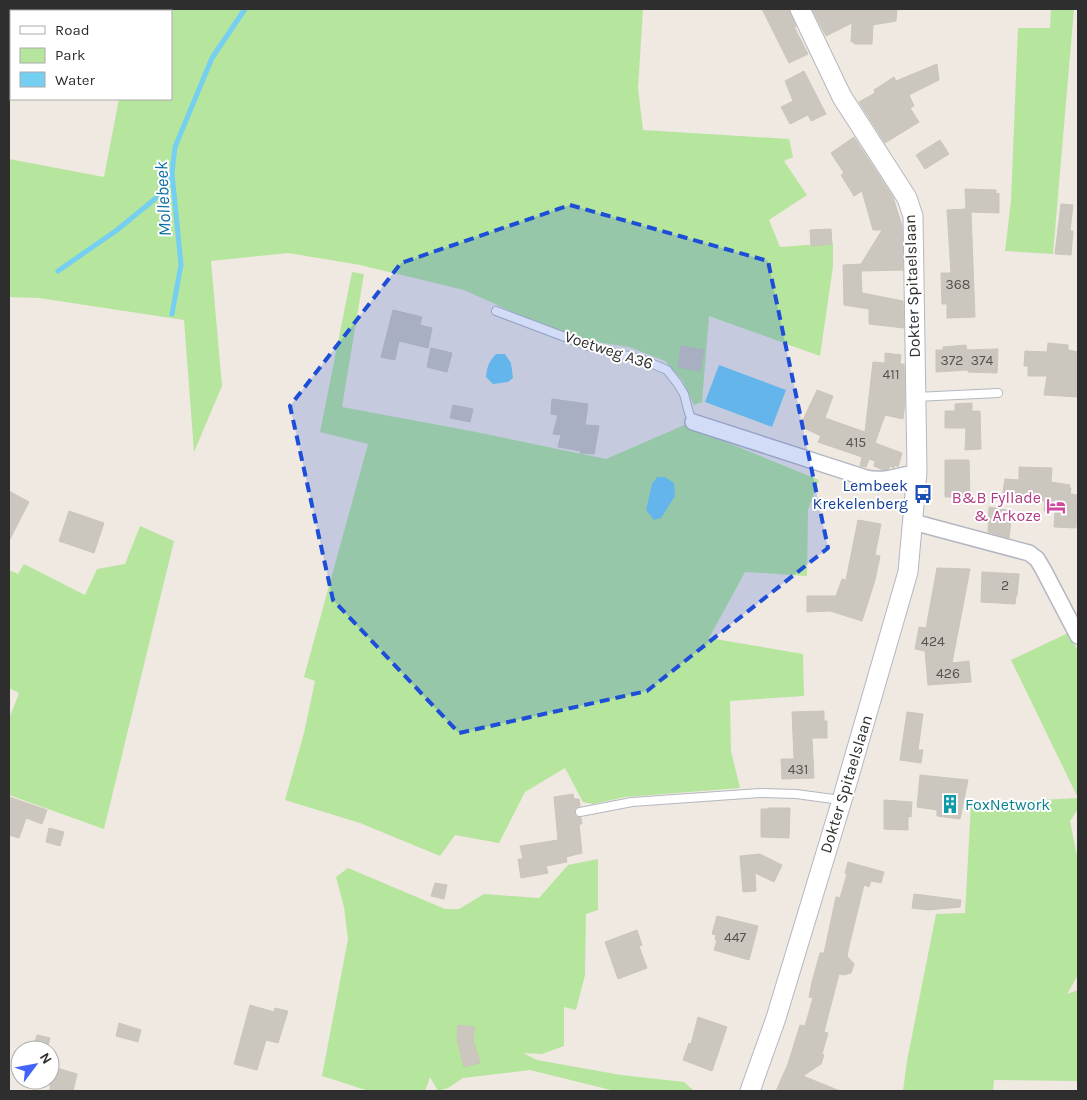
<svg xmlns="http://www.w3.org/2000/svg" width="1087" height="1100" viewBox="0 0 1087 1100" font-family="Karla,sans-serif">
<style>
.green{fill:#b6e59e}
.water{fill:#75cff0}
.lines{fill:none;stroke-linecap:round;stroke-linejoin:round}
.stream{stroke:#75cff0;stroke-width:5}
.building{fill:#cbc7bf;stroke:#cbc5ba}
.service-casing{stroke:#b4b7c1;stroke-width:10}
.minor-casing{stroke:#b4b7c1;stroke-width:18}
.tertiary-casing{stroke:#b4b7c1;stroke-width:21}
.service{stroke:#fff;stroke-width:8}
.minor{stroke:#fff;stroke-width:15}
.tertiary{stroke:#fff;stroke-width:19}
.marked{fill:#1d4ed8;fill-opacity:0.2;stroke:#1d4ed8;stroke-width:4;stroke-dasharray:10 6;stroke-linejoin:round}
.labels{text-anchor:middle;dominant-baseline:central;stroke-width:4;stroke-linejoin:round;paint-order:stroke}
.number-label{font-size:14px;fill:#555452}
.street-label{font-size:16px;fill:#2e2e2e;stroke:#fff}
.transit-label{font-size:16px;fill:#164399;stroke:#fff;text-anchor:end}
.hotel-label{font-size:16px;fill:#b23c85;stroke:#fff;text-anchor:end}
.culture-label{font-size:16px;fill:#0d838f;stroke:#fff;text-anchor:start}
.water-label{font-size:18px;font-style:italic;fill:#0d6fa3;stroke:#fff}
</style>
<rect width="100%" height="100%" fill="#efe9e1"/>
<path class="green" d="M 55,9 L 643,9 L 638,88 L 643,130 L 789,139 L 793,157 L 784,161 L 807,195 L 769,220 L 780,247 L 833,243 L 833,266 L 820,356 L 709,316 L 702,402 L 694,405 L 683,381 L 665,361 L 629,347 L 584,340 L 528,319 L 464,290 L 360,265 L 288,253 L 211,261 L 222,386 L 194,452 L 184,320 L 39,298 L 9,297 L 9,159 L 104,177 L 119,99 L 171,99 L 171,11 L 63,11 Z
M 1051,9 L 1074,9 L 1053,254 L 1005,251 L 1011,201 L 1018,28 L 1050,28 Z
M 352,272 L 364,274 L 342,407 L 476,432 L 606,459 L 689,423 L 711,436 L 819,480 L 808,510 L 807,576 L 745,572 L 709,638 L 803,654 L 804,696 L 730,701 L 731,751 L 740,788 L 625,797 L 593,804 L 583,802 L 565,768 L 525,792 L 499,843 L 455,835 L 440,856 L 360,823 L 285,800 L 304,733 L 315,681 L 304,677 L 368,444 L 320,432 Z
M 140,526 L 174,541 L 104,829 L 9,795 L 9,719 L 19,693 L 9,688 L 9,570 L 18,574 L 24,564 L 85,595 L 97,569 L 125,564 Z
M 1068,633 L 1078,651 L 1078,809 L 1070,821 L 1078,861 L 1078,975 L 1067,994 L 1078,990 L 1078,1081 L 994,1080 L 993,1091 L 903,1091 L 907,1061 L 936,914 L 965,913 L 971,804 L 1078,798 L 1011,660 Z
M 598,859 L 598,910 L 586,914 L 585,975 L 576,1010 L 564,1007 L 564,1046 L 542,1054 L 523,1053 L 537,1060 L 621,1075 L 684,1082 L 694,1091 L 615,1091 L 530,1070 L 463,1078 L 448,1088 L 438,1091 L 430,1077 L 425,1091 L 369,1091 L 322,1076 L 348,939 L 344,907 L 336,877 L 348,868 L 445,909 L 459,909 L 484,894 L 539,898 L 568,865 Z"/>
<path class="water" d="M 496,354 L 505,354 L 511,363 L 513,378 L 508,382 L 493,384 L 486,377 C 487,367 489,361 496,354 Z
M 719,365 L 786,390 L 772,427 L 705,402 Z
M 657,477 L 665,477 L 674,483 L 675,496 L 661,518 L 654,520 L 646,510 L 652,484 Z"/>
<g class="lines">
<path class="stream" d="M 58,271 L 117,230 L 156,198 L 172,173
M 172,314 L 181,265 L 172,173 L 175,147 L 212,58 L 245,9"/>
</g>
<path class="building" d="M 762,9 L 789,9 L 796,27 L 794,27 L 808,54 L 789,63 Z
M 812,9 L 897,9 L 896,21 L 873,25 L 872,44 L 854,44 L 854,42 L 851,42 L 852,23 L 826,36 Z
M 937,64 L 939,80 L 909,95 L 914,106 L 910,108 L 919,122 L 885,143 L 859,102 L 875,93 L 874,90 L 894,77 L 896,81 Z
M 804,71 L 826,114 L 811,121 L 808,115 L 790,124 L 781,107 L 793,101 L 785,81 Z
M 854,137 L 893,197 L 902,226 L 903,270 L 861,271 L 862,293 L 903,301 L 904,328 L 869,324 L 869,309 L 844,305 L 843,265 L 861,264 L 882,230 L 873,230 L 862,191 L 854,196 L 841,175 L 844,173 L 831,153 Z
M 940,140 L 949,154 L 925,169 L 916,155 Z
M 965,189 L 996,190 L 996,194 L 999,193 L 999,213 L 971,212 L 975,317 L 947,318 L 947,304 L 942,304 L 941,273 L 951,273 L 947,210 L 966,209 Z
M 1061,204 L 1073,205 L 1070,231 L 1073,231 L 1071,255 L 1055,254 Z
M 831,229 L 832,244 L 811,246 L 810,230 Z
M 393,310 L 422,317 L 420,325 L 432,328 L 428,348 L 399,341 L 395,360 L 381,357 Z
M 1048,343 L 1068,345 L 1068,350 L 1078,352 L 1078,397 L 1044,395 L 1047,376 L 1028,376 L 1028,366 L 1024,366 L 1025,351 L 1047,352 Z
M 966,345 L 967,350 L 998,349 L 997,373 L 968,372 L 968,370 L 936,372 L 936,350 L 943,350 L 943,347 Z
M 681,346 L 704,350 L 700,371 L 678,367 Z
M 431,348 L 452,353 L 447,372 L 427,367 Z
M 885,353 L 901,355 L 900,364 L 904,364 L 905,402 L 903,419 L 885,415 L 875,443 L 902,453 L 898,467 L 895,465 L 894,468 L 890,466 L 889,469 L 883,470 L 874,466 L 875,461 L 869,459 L 866,467 L 860,466 L 862,457 L 818,442 L 821,436 L 806,429 L 802,422 L 817,390 L 833,396 L 825,418 L 865,432 L 873,362 L 885,363 Z
M 552,399 L 588,404 L 585,425 L 599,426 L 594,454 L 580,453 L 581,451 L 558,447 L 561,435 L 553,434 L 558,415 L 551,414 Z
M 972,403 L 972,411 L 980,411 L 981,449 L 965,450 L 966,428 L 945,428 L 945,411 L 955,411 L 955,404 Z
M 453,405 L 473,409 L 470,422 L 450,418 Z
M 945,460 L 969,460 L 970,497 L 945,497 Z
M 1019,467 L 1052,468 L 1051,482 L 1070,485 L 1069,487 L 1071,488 L 1070,494 L 1078,495 L 1076,528 L 1054,527 L 1055,511 L 1044,511 L 1045,501 L 1002,498 L 1005,479 L 1019,480 Z
M 9,491 L 29,502 L 9,541 Z
M 989,507 L 1012,511 L 1009,538 L 988,532 Z
M 69,511 L 104,523 L 94,553 L 59,541 Z
M 858,520 L 881,524 L 875,555 L 880,556 L 875,580 L 862,621 L 830,611 L 807,612 L 807,596 L 836,596 L 842,579 L 846,580 Z
M 937,568 L 970,569 L 952,663 L 969,661 L 971,682 L 928,685 L 925,651 L 915,649 L 919,627 L 926,628 Z
M 982,572 L 1019,574 L 1017,596 L 1016,596 L 1015,604 L 981,602 Z
M 824,711 L 824,721 L 827,721 L 827,738 L 812,738 L 814,778 L 782,779 L 781,759 L 794,759 L 792,712 Z
M 907,712 L 923,714 L 918,750 L 923,750 L 921,763 L 900,760 Z
M 920,775 L 968,780 L 960,819 L 937,816 L 937,810 L 917,807 Z
M 573,794 L 574,799 L 579,799 L 580,806 L 576,808 L 574,813 L 576,816 L 581,818 L 582,824 L 579,824 L 582,853 L 566,857 L 567,862 L 546,866 L 548,873 L 521,878 L 518,859 L 523,859 L 520,846 L 558,840 L 554,797 Z
M 9,797 L 47,810 L 42,824 L 26,818 L 19,838 L 9,835 Z
M 884,800 L 912,802 L 911,817 L 908,816 L 908,830 L 884,829 Z
M 768,808 L 790,808 L 789,838 L 761,837 L 761,809 L 768,809 Z
M 49,828 L 64,832 L 60,846 L 46,842 Z
M 760,854 L 782,865 L 774,882 L 755,873 L 756,891 L 743,892 L 740,856 Z
M 848,862 L 884,872 L 881,883 L 871,881 L 869,887 L 864,885 L 849,946 L 847,956 L 854,964 L 851,973 L 844,975 L 839,974 L 824,1032 L 828,1033 L 822,1054 L 824,1055 L 821,1064 L 803,1076 L 840,1091 L 776,1091 L 788,1064 L 800,1025 L 805,1026 L 813,998 L 809,997 L 812,982 L 820,953 L 824,953 L 836,897 L 840,898 L 847,874 L 845,873 Z
M 435,883 L 447,885 L 444,899 L 431,896 Z
M 914,894 L 961,900 L 960,907 L 928,910 L 912,908 Z
M 717,916 L 758,926 L 749,960 L 714,950 L 717,940 L 715,940 L 716,935 L 712,934 Z
M 637,930 L 642,945 L 639,946 L 647,968 L 618,979 L 605,942 Z
M 250,1005 L 274,1012 L 275,1008 L 288,1011 L 278,1043 L 266,1040 L 257,1070 L 234,1064 Z
M 698,1017 L 727,1027 L 712,1071 L 683,1060 L 689,1043 L 691,1044 Z
M 119,1023 L 141,1030 L 138,1042 L 116,1036 Z
M 458,1025 L 475,1027 L 473,1039 L 480,1063 L 464,1067 L 457,1040 Z
M 37,1035 L 50,1038 L 47,1050 L 33,1050 Z
M 50,1066 L 77,1074 L 73,1091 L 50,1091 Z"/>
<g class="lines">
<g class="service-casing">
<path id="service" d="M 496,311 L 594,348 L 641,359 L 667,370 L 678,384 L 684,394 L 689,413 L 693,422
M 916,397 L 998,393
M 580,812 L 632,802 L 760,793 L 796,794 L 841,800"/>
</g>
<g class="minor-casing">
<path id="minor" d="M 15,11 L 15,9
M 9,46 L 11,37
M 693,422 L 866,478 C 883,482 900,476 917,472
M 913,522 L 1029,553 L 1037,559 L 1043,569 L 1078,636"/>
</g>
<g class="tertiary-casing">
<path id="tertiary" d="M 750,1091 L 776,1018 L 842,800 L 908,572 L 917,472 L 913,216 L 907,198 L 842,97 L 800,9"/>
</g>
<use href="#service" class="service"/>
<use href="#minor" class="minor"/>
<use href="#tertiary" class="tertiary"/>
</g>
<path class="marked" d="M 570,205 L 768,261 L 828,548 L 647,691 L 459,733 L 333,600 L 290,406 L 401,263 Z"/>
<defs>
<g id="bus-bare" transform="scale(1.5)"><path d="M-5-6H5V4H4V6H2V4H-2V6H-4V4H-5ZM-3.5-4V0h7V-4ZM-3.5 1.2v1.5H-2V1.2ZM2 1.2v1.5H3.5V1.2Z" fill="#1a4fb4" stroke="#fff" stroke-width="2.5" paint-order="stroke"/></g>
<g id="hotel-bare" transform="scale(1.5)"><path d="M-6-4.5h1.5V1H6V5H4.5V3h-9V5H-6ZM-4 0a1.8 1.8 0 1 1 3.6 0ZM.5 0V-2.5h3Q6-2.5 6 0Z" fill="#d1479c" stroke="#fff" stroke-width="2.5" paint-order="stroke"/></g>
<g id="building-bare" transform="scale(1.5)"><path d="M-4-6H4V6H1V3H-1V6H-4ZM-2.5-4.3h1.7v1.8h-1.7ZM.8-4.3h1.7v1.8H.8ZM-2.5-1h1.7V.8h-1.7ZM.8-1h1.7V.8H.8Z" fill="#0f9aa8" stroke="#fff" stroke-width="2.5" paint-order="stroke"/></g>
</defs>
<g fill-rule="evenodd">
<use href="#bus-bare" x="923" y="494"/>
<use href="#hotel-bare" x="1056" y="506"/>
<use href="#building-bare" x="950" y="804"/>
</g>
<g class="labels">
<g class="number-label">
<text x="958" y="284">368</text>
<text x="952" y="360">372</text>
<text x="982" y="360">374</text>
<text x="891" y="374">411</text>
<text x="856" y="442">415</text>
<text x="1005" y="585">2</text>
<text x="933" y="641">424</text>
<text x="948" y="673">426</text>
<text x="798" y="769">431</text>
<text x="735" y="937">447</text>
</g>
<g class="street-label">
<text transform="translate(912 286) rotate(-92)">Dokter Spitaelslaan</text>
<text transform="translate(609 350) rotate(18)">Voetweg A36</text>
<text transform="translate(846 784) rotate(-73)">Dokter Spitaelslaan</text>
</g>
<g class="transit-label">
<text x="908" y="485">Lembeek<tspan x="908" dy="18">Krekelenberg</tspan></text>
</g>
<g class="hotel-label">
<text x="1041" y="497">B&amp;B Fyllade<tspan x="1041" dy="18">&amp; Arkoze</tspan></text>
</g>
<g class="culture-label">
<text x="965" y="804">FoxNetwork</text>
</g>
<g class="water-label">
<text transform="translate(163 199) rotate(-93)">Mollebeek</text>
</g>
</g>
<rect width="1087" height="1100" fill="none" stroke="#2e2e2e" stroke-width="20"/>
<rect x="10" y="10" width="162" height="90" fill="#ffffff" stroke="#ababab"/>
<rect x="20" y="26" width="25" height="8" fill="#ffffff" stroke="#ababab"/>
<text x="55" y="35" font-size="15" fill="#2e2e2e">Road</text>
<rect x="20" y="48" width="25" height="15" fill="#b6e59e" stroke="#ababab"/>
<text x="55" y="60" font-size="15" fill="#2e2e2e">Park</text>
<rect x="20" y="72" width="25" height="15" fill="#75cff0" stroke="#ababab"/>
<text x="55" y="85" font-size="15" fill="#2e2e2e">Water</text>
<g transform="translate(35 1065) rotate(58)"><circle r="24" fill="#ffffff" stroke="#ababab"/>
<path d="M0-4L9 19L0 12L-9 19Z" fill="#4264fb"/>
<text y="-8" font-size="14" font-weight="bold" text-anchor="middle" fill="#2e2e2e">N</text>
</g>
</svg>
